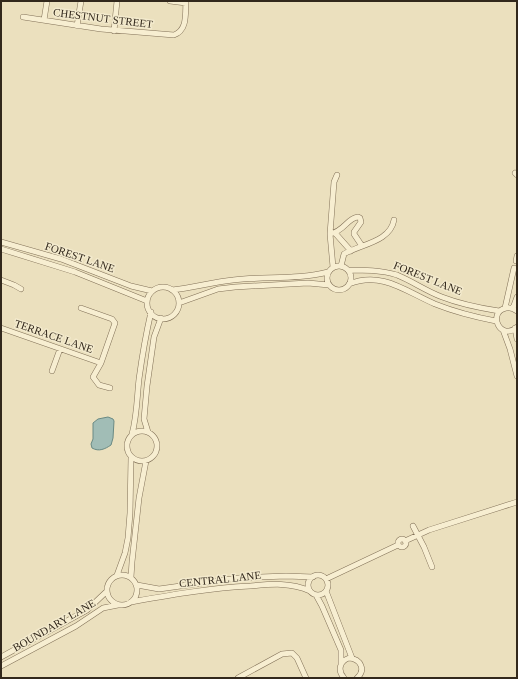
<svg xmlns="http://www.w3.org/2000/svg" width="518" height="679" viewBox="0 0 518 679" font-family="'Times New Roman',serif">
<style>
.water{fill:#a1bdb6;stroke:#6a8a84}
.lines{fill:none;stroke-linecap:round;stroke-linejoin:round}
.street-casing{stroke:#827158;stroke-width:6}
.street{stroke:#f7eed1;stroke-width:5}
.labels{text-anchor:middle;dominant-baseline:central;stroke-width:3;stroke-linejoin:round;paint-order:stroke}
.street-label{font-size:11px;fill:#32281c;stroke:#f3eacd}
</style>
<rect width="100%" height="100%" fill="#ebe0be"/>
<path class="water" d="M 108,417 L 113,419 L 114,421 L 113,438 L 111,445 C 105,449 99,452 92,448 L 91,444 L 93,439 L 93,423 L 98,419 Z"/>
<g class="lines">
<g class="street-casing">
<path id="street" d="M 170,1 L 186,3
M 23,17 L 101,29 L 174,35 C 188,30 185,13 186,1
M 44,20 L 47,1
M 77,26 L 81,1
M 114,31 L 117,1
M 515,173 L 517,175
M 335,233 L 351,251
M 330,234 C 345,231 347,218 358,217 L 360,218 L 361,222 L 354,232 L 354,234 L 362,246
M 1,242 L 61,259 L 131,286 L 152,291
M 1,249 L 75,272 L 147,301
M 516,261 L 517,256
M 341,266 L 344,254 C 361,244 390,242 394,220
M327 278a12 12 0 1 1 24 0a12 12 0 1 1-24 0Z
M 333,267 L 330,234 L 334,182 L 337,175
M 348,270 C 364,270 381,270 397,275 C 412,281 426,291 442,297 C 460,304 480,308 499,311
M 1,280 L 14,285 L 21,289
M 349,284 C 382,271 405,291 435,304 C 455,312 475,317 496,321
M147 303a16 16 0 1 1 32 0a16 16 0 1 1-32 0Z
M 172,290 C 193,288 212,282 233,280 C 265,276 297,280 328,272
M 179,303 L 218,289 L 235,287 L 308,283 L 329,285
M 81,308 L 112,319 L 115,323 L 101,363 L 93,377 L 99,385 L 110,388
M 505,308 L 514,268
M 513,308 L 517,297
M 517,311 C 513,308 510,307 506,308 C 487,312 500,342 517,327
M 1,328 L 101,363
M 515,328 L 517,339
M 503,330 L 510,349 L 517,376
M 52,371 L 60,349
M127 446a15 15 0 1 1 30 0a15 15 0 1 1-30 0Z
M 148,432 L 144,419 L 147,386 L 154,337 L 161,318
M 132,434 C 137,416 137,397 139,379 C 142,357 146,334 151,312
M 413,526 L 424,547 L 432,567
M398 543a4 4 0 1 1 8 0a4 4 0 1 1-8 0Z
M 405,541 L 429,530 L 517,502
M107 590a15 15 0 1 1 30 0a15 15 0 1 1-30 0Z
M 117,575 L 125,553 L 128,538 L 130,513 L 131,458
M308 585a10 10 0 1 1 20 0a10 10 0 1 1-20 0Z
M 131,577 L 132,562 L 139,498 L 146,461
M 326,579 L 398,545
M 137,585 L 159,589 L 238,578 L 286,576 L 313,577
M 326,591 L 352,658
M 316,595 L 322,606 L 341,650 L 341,664
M 131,602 C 171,595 210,588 250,586 C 271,584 291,582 310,591
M 1,657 L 87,610 L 106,592
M 1,666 L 76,626 L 103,608 L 118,605
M 238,678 L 282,654 L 292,653 L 297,658 L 306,678
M 344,678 C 337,670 340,661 349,658 C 361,659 366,670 357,678"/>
</g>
<use href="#street" class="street"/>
</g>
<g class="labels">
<g class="street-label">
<text transform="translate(103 18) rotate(7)">CHESTNUT STREET</text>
<text transform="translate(80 257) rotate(19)">FOREST LANE</text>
<text transform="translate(428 278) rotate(22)">FOREST LANE</text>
<text transform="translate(54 336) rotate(19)">TERRACE LANE</text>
<text transform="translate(220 579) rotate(-6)">CENTRAL LANE</text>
<text transform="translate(54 625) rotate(-30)">BOUNDARY LANE</text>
</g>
</g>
<rect width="518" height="679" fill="none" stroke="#32281c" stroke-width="4"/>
</svg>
